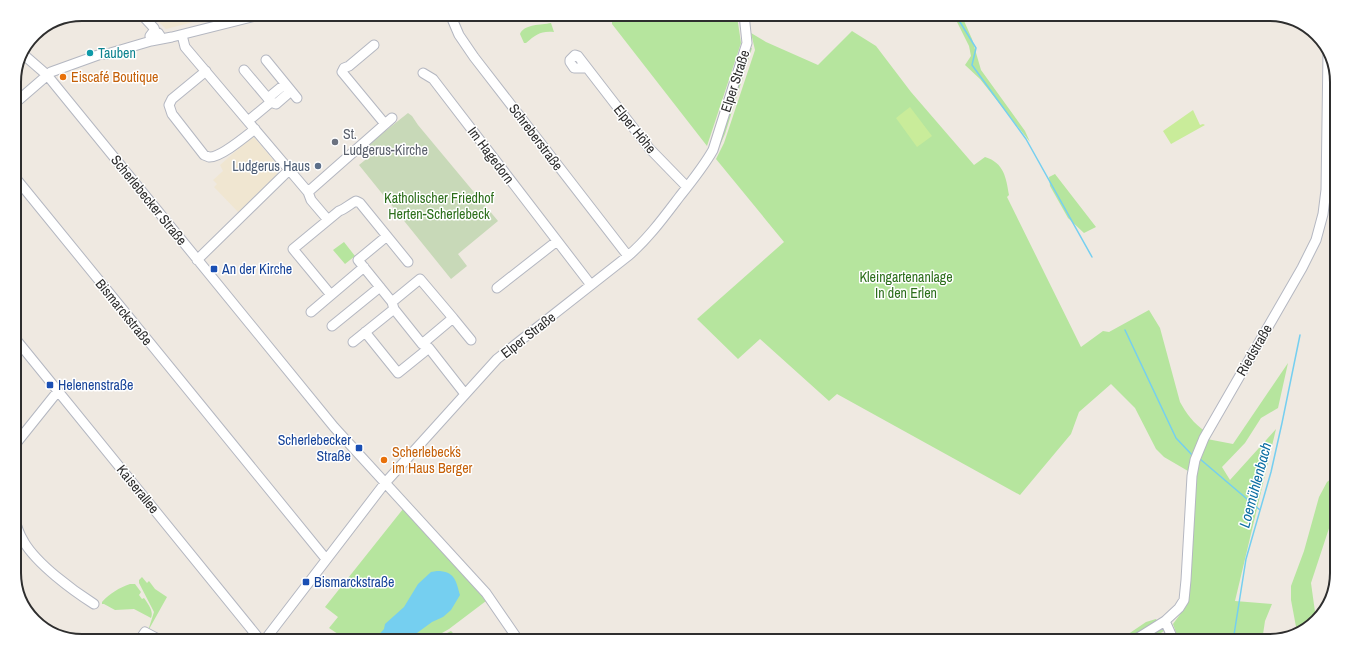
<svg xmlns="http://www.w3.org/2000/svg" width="1351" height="655" viewBox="0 0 1351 655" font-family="'Archivo Narrow',sans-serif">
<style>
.education{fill:#f0e6d1}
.green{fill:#b6e59e}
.cemetery{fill:#c8d9b8}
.pitch{fill:#c9ec9a}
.water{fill:#75cff0}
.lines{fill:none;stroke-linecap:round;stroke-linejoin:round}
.stream{stroke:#75cff0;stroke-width:1.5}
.minor-casing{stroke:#b4b7c1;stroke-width:11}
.minor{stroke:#fff;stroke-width:9}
.culture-dot{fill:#0f9aa8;stroke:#fff;stroke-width:1.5}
.food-dot{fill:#e8710a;stroke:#fff;stroke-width:1.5}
.worship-dot{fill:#6b7280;stroke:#fff;stroke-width:1.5}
.service-dot{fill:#5c6f8a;stroke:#fff;stroke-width:1.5}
.transit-dot{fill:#1a4fb4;stroke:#fff;stroke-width:1.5}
.labels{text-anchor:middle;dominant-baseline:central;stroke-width:3;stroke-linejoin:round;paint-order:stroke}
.culture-label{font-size:14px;fill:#0d838f;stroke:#fff;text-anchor:start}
.food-label{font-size:14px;fill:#c56008;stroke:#fff;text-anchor:start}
.street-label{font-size:14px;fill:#2e2e2e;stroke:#fff}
.worship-label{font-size:14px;fill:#5b616d;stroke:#fff;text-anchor:start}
.service-label{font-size:14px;fill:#4e5e75;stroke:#fff;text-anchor:end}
.park-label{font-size:14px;fill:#2c6e1b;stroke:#fff}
.transit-label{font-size:14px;fill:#164399;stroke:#fff;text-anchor:start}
.water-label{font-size:15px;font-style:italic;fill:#0d6fa3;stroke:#fff}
.rim{fill:none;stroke:#2e2e2e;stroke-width:2}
</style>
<rect width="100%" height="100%" fill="#efe9e1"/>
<path class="education" d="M 151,14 L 203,14 L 205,19 L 166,29 Z
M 253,136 L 275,162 L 275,164 L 272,166 L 278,174 L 239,213 L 214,187 L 217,184 L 213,180 L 223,171 L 220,165 Z"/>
<path class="green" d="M 628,14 L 696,14 L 707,21 L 711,14 L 725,18 L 737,16 L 741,43 L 707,146 L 612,24 L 612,22 L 629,20 Z
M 953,14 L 961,14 L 972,39 L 981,70 L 1025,131 L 1030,142 L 980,79 L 965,65 L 971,56 L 969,46 Z
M 551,23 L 554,32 C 540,31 537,34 526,43 L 524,43 L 520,34 C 524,24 541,25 551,23 Z
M 852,31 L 876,46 L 911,92 L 974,165 L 985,157 C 1004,163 1006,177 1009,195 L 1007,197 L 1081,347 L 1103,331 L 1109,332 L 1149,310 L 1160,328 L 1180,402 C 1186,413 1194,424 1205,431 L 1188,471 L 1164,457 L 1156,449 L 1135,408 L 1111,384 L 1079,412 L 1071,434 L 1020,495 L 837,394 L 829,401 L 760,339 L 738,359 L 697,319 L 784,242 L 716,159 L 724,143 L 755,50 L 751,33 L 766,42 L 818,65 Z
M 752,48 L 725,134 L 720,145 L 708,164 L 748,49 Z
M 1337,120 L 1337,203 L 1330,203 L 1331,121 Z
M 1055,174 L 1096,227 L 1084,233 L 1068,218 L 1050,186 L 1049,177 Z
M 344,242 L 355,256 L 345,264 L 333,250 Z
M 1288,363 L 1278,408 L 1261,418 L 1245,443 L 1222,467 L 1230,480 L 1276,429 L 1235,601 L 1272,604 L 1265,621 L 1262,641 L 1179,641 L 1173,624 L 1187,605 L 1195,480 L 1198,463 L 1207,439 L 1233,444 Z
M 1337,474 L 1337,504 L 1311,583 L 1316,619 L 1306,630 L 1297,632 L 1291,600 L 1291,586 L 1304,551 L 1319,497 L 1327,482 Z
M 403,509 L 441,548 L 486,601 L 449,629 L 428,641 L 333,641 L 338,634 L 329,628 L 338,617 L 325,607 Z
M 142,577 L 147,583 L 149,581 L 155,589 L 167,597 L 148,631 L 154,612 L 139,583 L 139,580 Z
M 130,584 L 135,584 L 141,592 L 139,595 L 142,599 L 144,598 C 148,604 154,611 151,618 L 134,609 L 115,610 L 104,604 L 102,604 L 102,602 C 110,593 119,588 130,584 Z
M 1156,619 L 1164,631 L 1148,641 L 1118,641 L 1146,622 Z
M 451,631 L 461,641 L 431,641 Z"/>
<path class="cemetery" d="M 408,113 L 412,116 L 418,125 L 498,221 L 458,254 L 467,266 L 451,279 L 359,165 L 375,152 L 369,144 Z"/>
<path class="pitch" d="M 910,107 L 932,136 L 917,147 L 896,118 Z
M 1193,110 L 1200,125 L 1203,124 L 1205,125 L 1171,144 L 1163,131 Z"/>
<path class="water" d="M 437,571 C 455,571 456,581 460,595 L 451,610 L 443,617 L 432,622 L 406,641 L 373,641 L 384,629 L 385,624 L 404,607 L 418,584 L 431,572 Z"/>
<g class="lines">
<path class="stream" d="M 955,14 L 976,48 L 972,65 L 1026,139 L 1092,257
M 1125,330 L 1176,438 L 1193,456
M 1200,459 L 1260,510
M 1233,641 L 1246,559 L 1271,472 L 1282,423 L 1300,335"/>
<g class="minor-casing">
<path id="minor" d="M 141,14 L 154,28 L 155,31
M 450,14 L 459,35 L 474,57 L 628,256
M 182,35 L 185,47 L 308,192 L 311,200 L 328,220
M 151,41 L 150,36 L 153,32 C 158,31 160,34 161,39
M 374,45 L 349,66 L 344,68 L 342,72 L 385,124
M 24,55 L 47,75 L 334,427 L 486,593 L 519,641
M 266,60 L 297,98
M 587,68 L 574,68 L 570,62 L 570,60 L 575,55 L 578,56 L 649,148 L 687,187
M 244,70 L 271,102
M 206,71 L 172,99 L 169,105 L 172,114 L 204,155 C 204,155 209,157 209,157 C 220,158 246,136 255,129
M 423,73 L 433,79 L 591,285
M 268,98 L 285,84
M 14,104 L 51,72 L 101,54 L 107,54 L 151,41 L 172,37 L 263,14
M 248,121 L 271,102 L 276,104 L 291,91
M 14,176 L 326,559
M 308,192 L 392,118
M 387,236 L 358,260 L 392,302 L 394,309 L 422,344 L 429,348 L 465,394
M 197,260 L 289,170
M 497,288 L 557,241
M 331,295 L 293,249 L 339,211 C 345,209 350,204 356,201 L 360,203 L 408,262
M 392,302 L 420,279 L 453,318 L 422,344
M 311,312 L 364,267
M 453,318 L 471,340
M 332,326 L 380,287
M 365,332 L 398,373 L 429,348
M 14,337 L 261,641
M 353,342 L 394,309
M 14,446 L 58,391
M 14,516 C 16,525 19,534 24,542 C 37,564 72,590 94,604
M 1165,621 L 1174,641
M 139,641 L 145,632 L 162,641
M 264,641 L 385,483 L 497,359 L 628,256 C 648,239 664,217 680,196 C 692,181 704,166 713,150 L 747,43 L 744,14
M 1133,641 L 1165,621 L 1179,608 L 1184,600 L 1186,580 L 1192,476 L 1195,460 L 1204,438 L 1302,268 L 1316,240 L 1323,214 L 1326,190 L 1328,52"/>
</g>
<use href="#minor" class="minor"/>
</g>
<circle class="culture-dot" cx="90" cy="53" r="4"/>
<g class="food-dot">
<circle cx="63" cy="77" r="4"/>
<circle cx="384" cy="460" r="4"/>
</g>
<circle class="worship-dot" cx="335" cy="142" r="4"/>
<circle class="service-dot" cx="318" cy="166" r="4"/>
<g class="transit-dot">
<rect x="210" y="265" width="8" height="8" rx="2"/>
<rect x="46" y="381" width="8" height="8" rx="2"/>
<rect x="355" y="444" width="8" height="8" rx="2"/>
<rect x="302" y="578" width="8" height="8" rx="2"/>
</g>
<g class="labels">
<g class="culture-label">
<text x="98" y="53">Tauben</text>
</g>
<g class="food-label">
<text x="71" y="77">Eiscafé Boutique</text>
<text x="392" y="452">Scherlebeck´s<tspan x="392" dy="16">im Haus Berger</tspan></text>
</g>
<g class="street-label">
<text transform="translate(735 81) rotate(-72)">Elper Straße</text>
<text transform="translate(635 129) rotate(51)">Elper Höhe</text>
<text transform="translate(536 137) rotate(53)">Schreberstraße</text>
<text transform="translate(491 155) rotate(53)">Im Hagedorn</text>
<text transform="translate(149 200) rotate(51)">Scherlebecker Straße</text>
<text transform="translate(124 312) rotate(51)">Bismarckstraße</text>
<text transform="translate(528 335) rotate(-38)">Elper Straße</text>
<text transform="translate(1254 350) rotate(-60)">Riedstraße</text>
<text transform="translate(138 489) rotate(51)">Kaiserallee</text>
</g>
<g class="worship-label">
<text x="343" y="134">St.<tspan x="343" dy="16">Ludgerus-Kirche</tspan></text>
</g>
<g class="service-label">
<text x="310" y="166">Ludgerus Haus</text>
</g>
<g class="park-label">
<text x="439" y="198">Katholischer Friedhof<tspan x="439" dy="16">Herten-Scherlebeck</tspan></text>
<text x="906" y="277">Kleingartenanlage<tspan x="906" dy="16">In den Erlen</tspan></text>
</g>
<g class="transit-label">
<text x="222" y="269">An der Kirche</text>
<text x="58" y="385">Helenenstraße</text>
<text x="351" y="440" text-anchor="end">Scherlebecker<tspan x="351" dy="16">Straße</tspan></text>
<text x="314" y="582">Bismarckstraße</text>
</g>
<g class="water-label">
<text transform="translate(1255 485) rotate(-75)">Loemühlenbach</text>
</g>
</g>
<path d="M0 0H1351V655H0ZM82 21H1269A61 61 0 0 1 1330 82V573A61 61 0 0 1 1269 634H82A61 61 0 0 1 21 573V82A61 61 0 0 1 82 21Z" fill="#fff" fill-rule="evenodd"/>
<path class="rim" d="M82 21H1269A61 61 0 0 1 1330 82V573A61 61 0 0 1 1269 634H82A61 61 0 0 1 21 573V82A61 61 0 0 1 82 21Z"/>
</svg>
